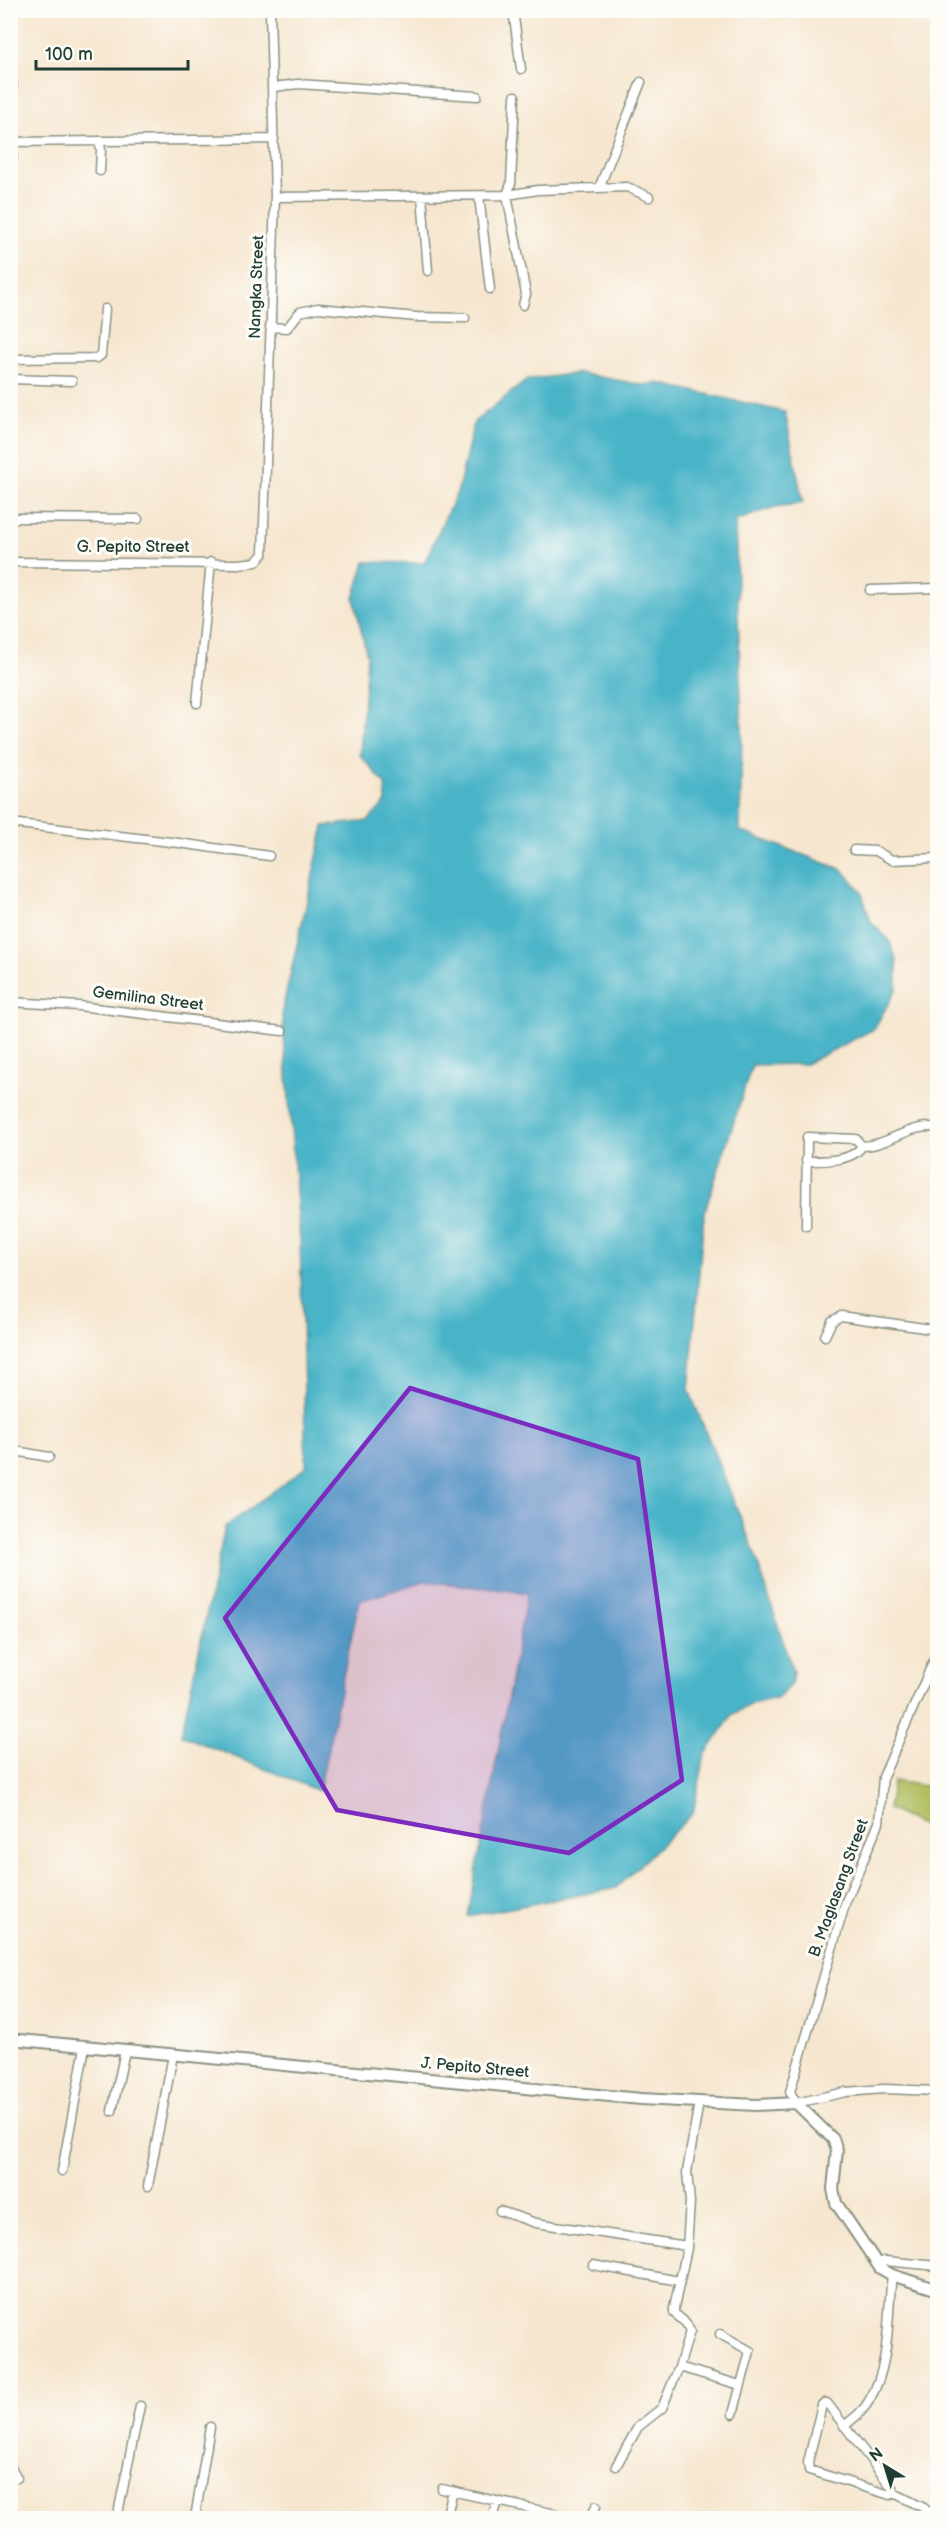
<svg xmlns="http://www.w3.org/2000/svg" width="948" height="2529" viewBox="0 0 948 2529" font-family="'Balsamiq Sans',sans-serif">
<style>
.green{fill:#b1be60;stroke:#687e4a;stroke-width:1.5}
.water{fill:#4ab4c8;stroke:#34787e;stroke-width:1.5}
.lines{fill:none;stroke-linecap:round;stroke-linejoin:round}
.minor-casing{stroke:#8a9282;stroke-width:11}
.tertiary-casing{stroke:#8a9282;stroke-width:14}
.trunk-casing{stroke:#8a9282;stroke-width:16}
.minor{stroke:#fff;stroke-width:8}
.tertiary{stroke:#fff;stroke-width:10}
.trunk{stroke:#f4c26a;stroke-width:14}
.marked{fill:#7b2cbf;fill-opacity:0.2;stroke:#7b2cbf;stroke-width:4.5;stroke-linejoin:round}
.labels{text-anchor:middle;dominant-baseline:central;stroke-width:6;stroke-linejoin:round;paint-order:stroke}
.street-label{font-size:16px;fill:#1f3d34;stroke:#fdfcf7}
</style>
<rect width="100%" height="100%" fill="#fdfcf7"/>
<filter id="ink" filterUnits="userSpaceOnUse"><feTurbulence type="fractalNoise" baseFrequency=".0167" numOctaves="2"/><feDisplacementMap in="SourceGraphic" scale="12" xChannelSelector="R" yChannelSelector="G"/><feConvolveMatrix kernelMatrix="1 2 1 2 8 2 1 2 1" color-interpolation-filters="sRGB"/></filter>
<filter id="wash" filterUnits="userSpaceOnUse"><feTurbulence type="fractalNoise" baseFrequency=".008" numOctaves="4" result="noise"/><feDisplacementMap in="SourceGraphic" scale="24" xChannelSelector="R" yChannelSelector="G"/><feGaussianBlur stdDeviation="1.35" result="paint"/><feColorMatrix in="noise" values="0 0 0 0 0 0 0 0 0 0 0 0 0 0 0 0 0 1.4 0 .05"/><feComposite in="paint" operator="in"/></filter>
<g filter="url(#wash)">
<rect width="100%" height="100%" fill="#f6e6cf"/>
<path class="green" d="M 893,1781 L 937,1788 L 937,1833 L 888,1809 Z"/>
<path class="water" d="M 579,373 L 643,385 L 658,383 L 785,412 L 803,503 L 775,507 L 735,521 L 742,732 L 740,831 L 843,870 L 861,891 L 871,922 L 889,940 L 897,961 L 897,988 L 874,1029 L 806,1064 L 752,1065 L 704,1214 L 689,1390 L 754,1551 L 793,1672 L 791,1684 L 779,1697 L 752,1704 L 733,1714 L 705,1755 L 693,1813 L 616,1888 L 468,1916 L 527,1593 L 425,1581 L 359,1601 L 319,1791 L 181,1735 L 225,1527 L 306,1467 L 300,1241 L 282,1011 L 324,826 L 368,821 L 386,802 L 385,784 L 360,755 L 367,656 L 354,598 L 365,562 L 424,563 L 458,490 L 474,422 L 527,380 Z"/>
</g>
<g filter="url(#ink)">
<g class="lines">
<g class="minor-casing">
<path id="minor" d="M 513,10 L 521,69
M 274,87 L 298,84 L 477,96
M 515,96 L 511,184 L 507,195 L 526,294 L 523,305
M 99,141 L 101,150 L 100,171
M 11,142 L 274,139
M 599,188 L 641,82
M 422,196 L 428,271
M 479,196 L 490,289
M 275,197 L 507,195 L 538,190 L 627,187 L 649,197
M 270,327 L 287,328 L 300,312 L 318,308 L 417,317 L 465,318
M 10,359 L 97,358 L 101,355 L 105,309
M 10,379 L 72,381
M 10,518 L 138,519
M 10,562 L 239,564 L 256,562 L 263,554 L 275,197 L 270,10
M 870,590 L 938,588
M 197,703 L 211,562
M 10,823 L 179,843 L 269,856
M 854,850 L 876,851 L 892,860 L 938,858
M 10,1002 L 79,1006 L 282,1031
M 806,1161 C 823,1161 852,1162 862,1146
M 806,1226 L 807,1137 L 856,1139 L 862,1146 C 889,1146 910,1122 938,1128
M 937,1273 L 938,1273
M 825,1336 L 832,1321 L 841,1316 L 938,1330
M 10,1450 L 49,1457
M 938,1651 L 883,1777 L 879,1823 L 846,1901 L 790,2092 L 796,2103 L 846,2092 L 884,2089 L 938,2091
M 112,2111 L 125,2051
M 62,2171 L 85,2047
M 148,2186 L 173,2055
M 500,2211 L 536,2223 L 687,2246
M 877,2263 L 885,2261 L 938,2266
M 593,2265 L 679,2281
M 720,2334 L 750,2351 L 733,2414
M 679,2367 L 740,2385
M 844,2426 C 854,2418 864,2411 870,2399 C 891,2363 887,2316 892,2275
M 10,2465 L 17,2478
M 616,2466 L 638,2427 L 662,2408 L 679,2367 L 690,2331 L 686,2323 L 674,2313 L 674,2308 L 687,2248 L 690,2202 L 687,2172 L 699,2102
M 442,2489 L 574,2518
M 894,2493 L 893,2489 L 827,2403 L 824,2403 L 822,2405 L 808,2462 L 809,2470 L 890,2495 L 894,2493 L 924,2508 L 935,2518
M 117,2518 L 140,2406
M 195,2518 L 210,2427
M 446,2518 L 453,2491
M 492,2518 L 497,2501
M 591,2518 L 596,2506"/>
</g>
<g class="tertiary-casing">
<path id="tertiary" d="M 10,2039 L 641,2099 L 756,2105 L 796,2103 L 833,2139 L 837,2150 L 833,2189 L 836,2203 L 880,2268 L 892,2275 L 938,2290"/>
</g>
<g class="trunk-casing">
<path id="trunk" d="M 10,82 L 10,158"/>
</g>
<use href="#minor" class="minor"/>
<use href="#tertiary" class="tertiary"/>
<use href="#trunk" class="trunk"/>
</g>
</g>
<path class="marked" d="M 410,1388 L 638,1459 L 682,1780 L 569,1853 L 337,1810 L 225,1618 Z"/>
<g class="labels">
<g class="street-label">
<text transform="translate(257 287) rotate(-88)">Nangka Street</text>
<text x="133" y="547">G. Pepito Street</text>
<text transform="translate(148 999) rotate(7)">Gemilina Street</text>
<text transform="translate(839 1888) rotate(-70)">B. Maglasang Street</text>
<text transform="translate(475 2068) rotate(5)">J. Pepito Street</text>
</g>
</g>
<rect width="948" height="2529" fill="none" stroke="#fdfcf7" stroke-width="36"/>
<g transform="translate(885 2466) rotate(322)" stroke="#fdfcf7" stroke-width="4.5" paint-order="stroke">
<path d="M0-4.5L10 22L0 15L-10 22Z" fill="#1f3d34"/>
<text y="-9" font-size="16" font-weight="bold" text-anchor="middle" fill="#1f3d34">N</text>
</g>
<path d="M36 60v9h152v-9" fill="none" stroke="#1f3d34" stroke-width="3"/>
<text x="45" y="60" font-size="18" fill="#1f3d34" stroke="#fdfcf7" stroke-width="4.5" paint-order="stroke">100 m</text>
</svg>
